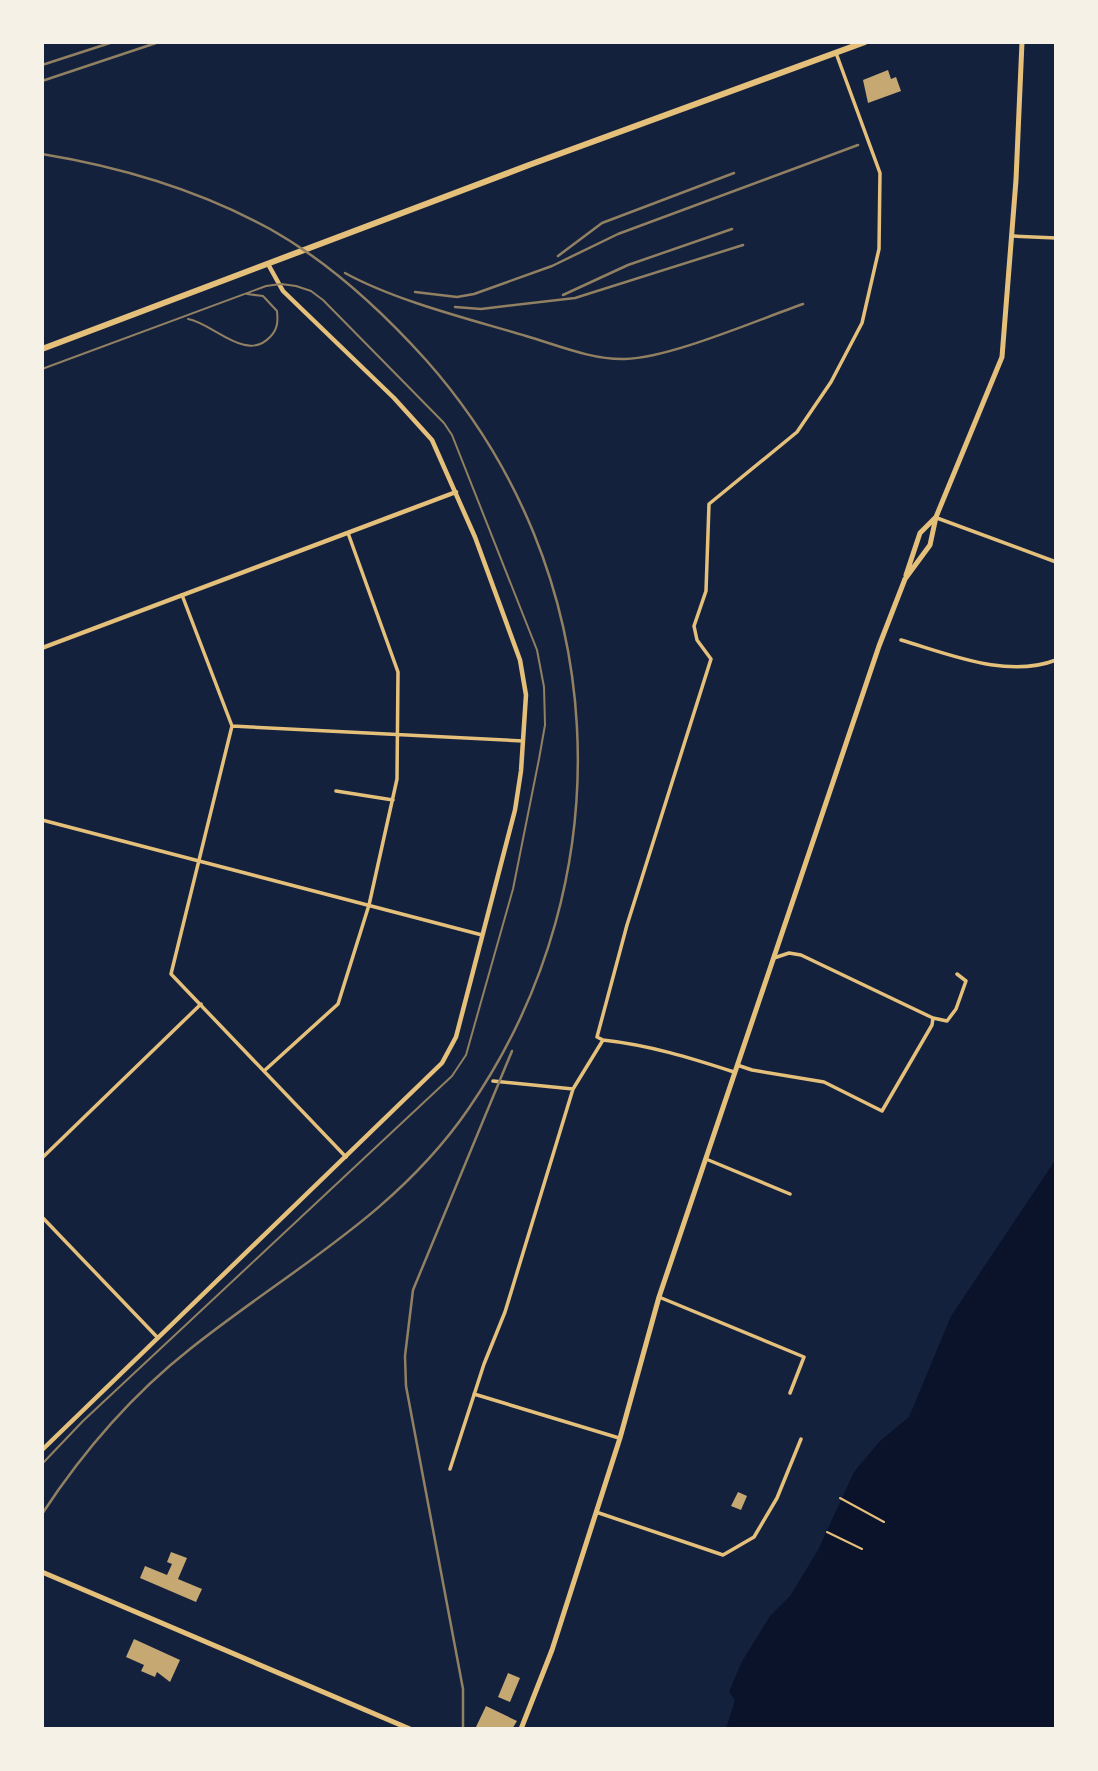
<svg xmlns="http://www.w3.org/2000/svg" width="1098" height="1771" viewBox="0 0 1098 1771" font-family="'Sofia Sans Condensed',sans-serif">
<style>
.water{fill:#0b132b}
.building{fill:#c6a872}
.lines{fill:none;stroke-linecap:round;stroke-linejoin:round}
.path{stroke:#e5c07b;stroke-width:2}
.minor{stroke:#e5c07b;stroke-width:3.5}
.tertiary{stroke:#e5c07b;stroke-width:4.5}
.secondary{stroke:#e5c07b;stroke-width:5}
.primary{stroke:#e5c07b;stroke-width:6}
.tram{stroke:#918062;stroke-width:2}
.rail{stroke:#918062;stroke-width:2.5}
</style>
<rect width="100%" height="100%" fill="#14213d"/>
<path class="water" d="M 1056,1159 L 1056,1729 L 726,1729 L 735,1700 L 729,1692 L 741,1663 L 770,1616 L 790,1596 L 818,1550 L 854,1472 L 880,1441 L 909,1417 L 951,1316 Z"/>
<path class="building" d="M 888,70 L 891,79 L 896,77 L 901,91 L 868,103 L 863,80 Z
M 738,1492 L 747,1496 L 741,1510 L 731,1506 Z
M 171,1552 L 187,1558 L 178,1579 L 202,1589 L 196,1602 L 140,1578 L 145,1566 L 167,1575 L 172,1564 L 167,1562 Z
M 134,1639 L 180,1660 L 170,1682 L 157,1672 L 155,1677 L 141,1671 L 144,1665 L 126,1657 Z
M 508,1673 L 520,1678 L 510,1702 L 498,1697 Z
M 486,1706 L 517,1721 L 512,1729 L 475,1729 Z"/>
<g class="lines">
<path class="path" d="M 840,1498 L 884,1522
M 827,1532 L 862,1549"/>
<path class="minor" d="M 1013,236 L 1056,238
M 937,518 L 1056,562
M 182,595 L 232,726 L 171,974 L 346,1157
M 901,640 C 949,654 1007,679 1056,660
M 232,726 L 523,741
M 336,791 L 393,800
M 42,820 L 482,935
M 933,1018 L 947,1021 L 956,1009 L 966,981 L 957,974
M 603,1040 L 597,1037 L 627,925 L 711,659 L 697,640 L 694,626 L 706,591 L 709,504 L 797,432 L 831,382 L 862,323 L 879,249 L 880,173 L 836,53
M 737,1065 L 752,1070 L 824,1082 L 882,1111 L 932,1025 L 933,1018 L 801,955 L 789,953 L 774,958
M 264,1071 L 338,1004 L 369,905 L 397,779 L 398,672 L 348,533
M 493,1081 L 573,1089 L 603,1040 C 649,1045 691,1058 734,1072
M 42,1158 L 201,1004
M 706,1159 L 790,1194
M 42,1217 L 158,1338
M 659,1297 L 804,1357 L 790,1393
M 474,1394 L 619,1438
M 450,1469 L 484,1364 L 505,1312 L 573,1089
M 596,1512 L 723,1555 L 754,1537 L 777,1498 L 801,1439"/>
<path class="tertiary" d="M 42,648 L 456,492
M 42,1450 L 442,1063 L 456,1037 L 515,810 L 521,771 L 526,695 L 520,660 L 475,537 L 432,440 L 394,398 L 283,291 L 268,264"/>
<path class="secondary" d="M 906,575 L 920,533 L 936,517
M 42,1572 L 410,1729
M 521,1729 L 552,1650 L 620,1438 L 659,1297 L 879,646 L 905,579 L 930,545 L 936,517 L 1002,357 L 1016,180 L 1022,42"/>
<path class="primary" d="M 42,349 L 529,165 L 865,42"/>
<path class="tram" d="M 188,319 C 213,323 246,363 270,337 C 278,329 278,321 277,311 L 263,296 L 247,294
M 42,369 L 266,286 L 281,284 L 296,286 L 311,291 L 323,300 L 444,423 L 452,435 L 537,650 L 544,687 L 545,725 L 539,759 L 513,889 L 466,1055 L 452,1076 L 83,1421 L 42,1464"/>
<path class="rail" d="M 42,65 L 113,42
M 42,81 L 159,42
M 42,154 C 121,167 199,190 270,229 C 329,262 381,310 426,360 C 612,570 628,876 469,1108 C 396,1215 289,1270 190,1349 C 133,1394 82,1453 42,1514
M 558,256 L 602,223 L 734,173
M 345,273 C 396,301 469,319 526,336 C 557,345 592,360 625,359 C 670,358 757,320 803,304
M 415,292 L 457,297 L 474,294 L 552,266 L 618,234 L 858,145
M 563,295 L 628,265 L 732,229
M 455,307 L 481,309 L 575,298 L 743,245
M 463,1729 L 463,1689 L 406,1386 L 405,1356 L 413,1290 L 512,1051"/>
</g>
<rect width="1098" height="1771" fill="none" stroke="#f6f1e7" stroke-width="88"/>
</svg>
